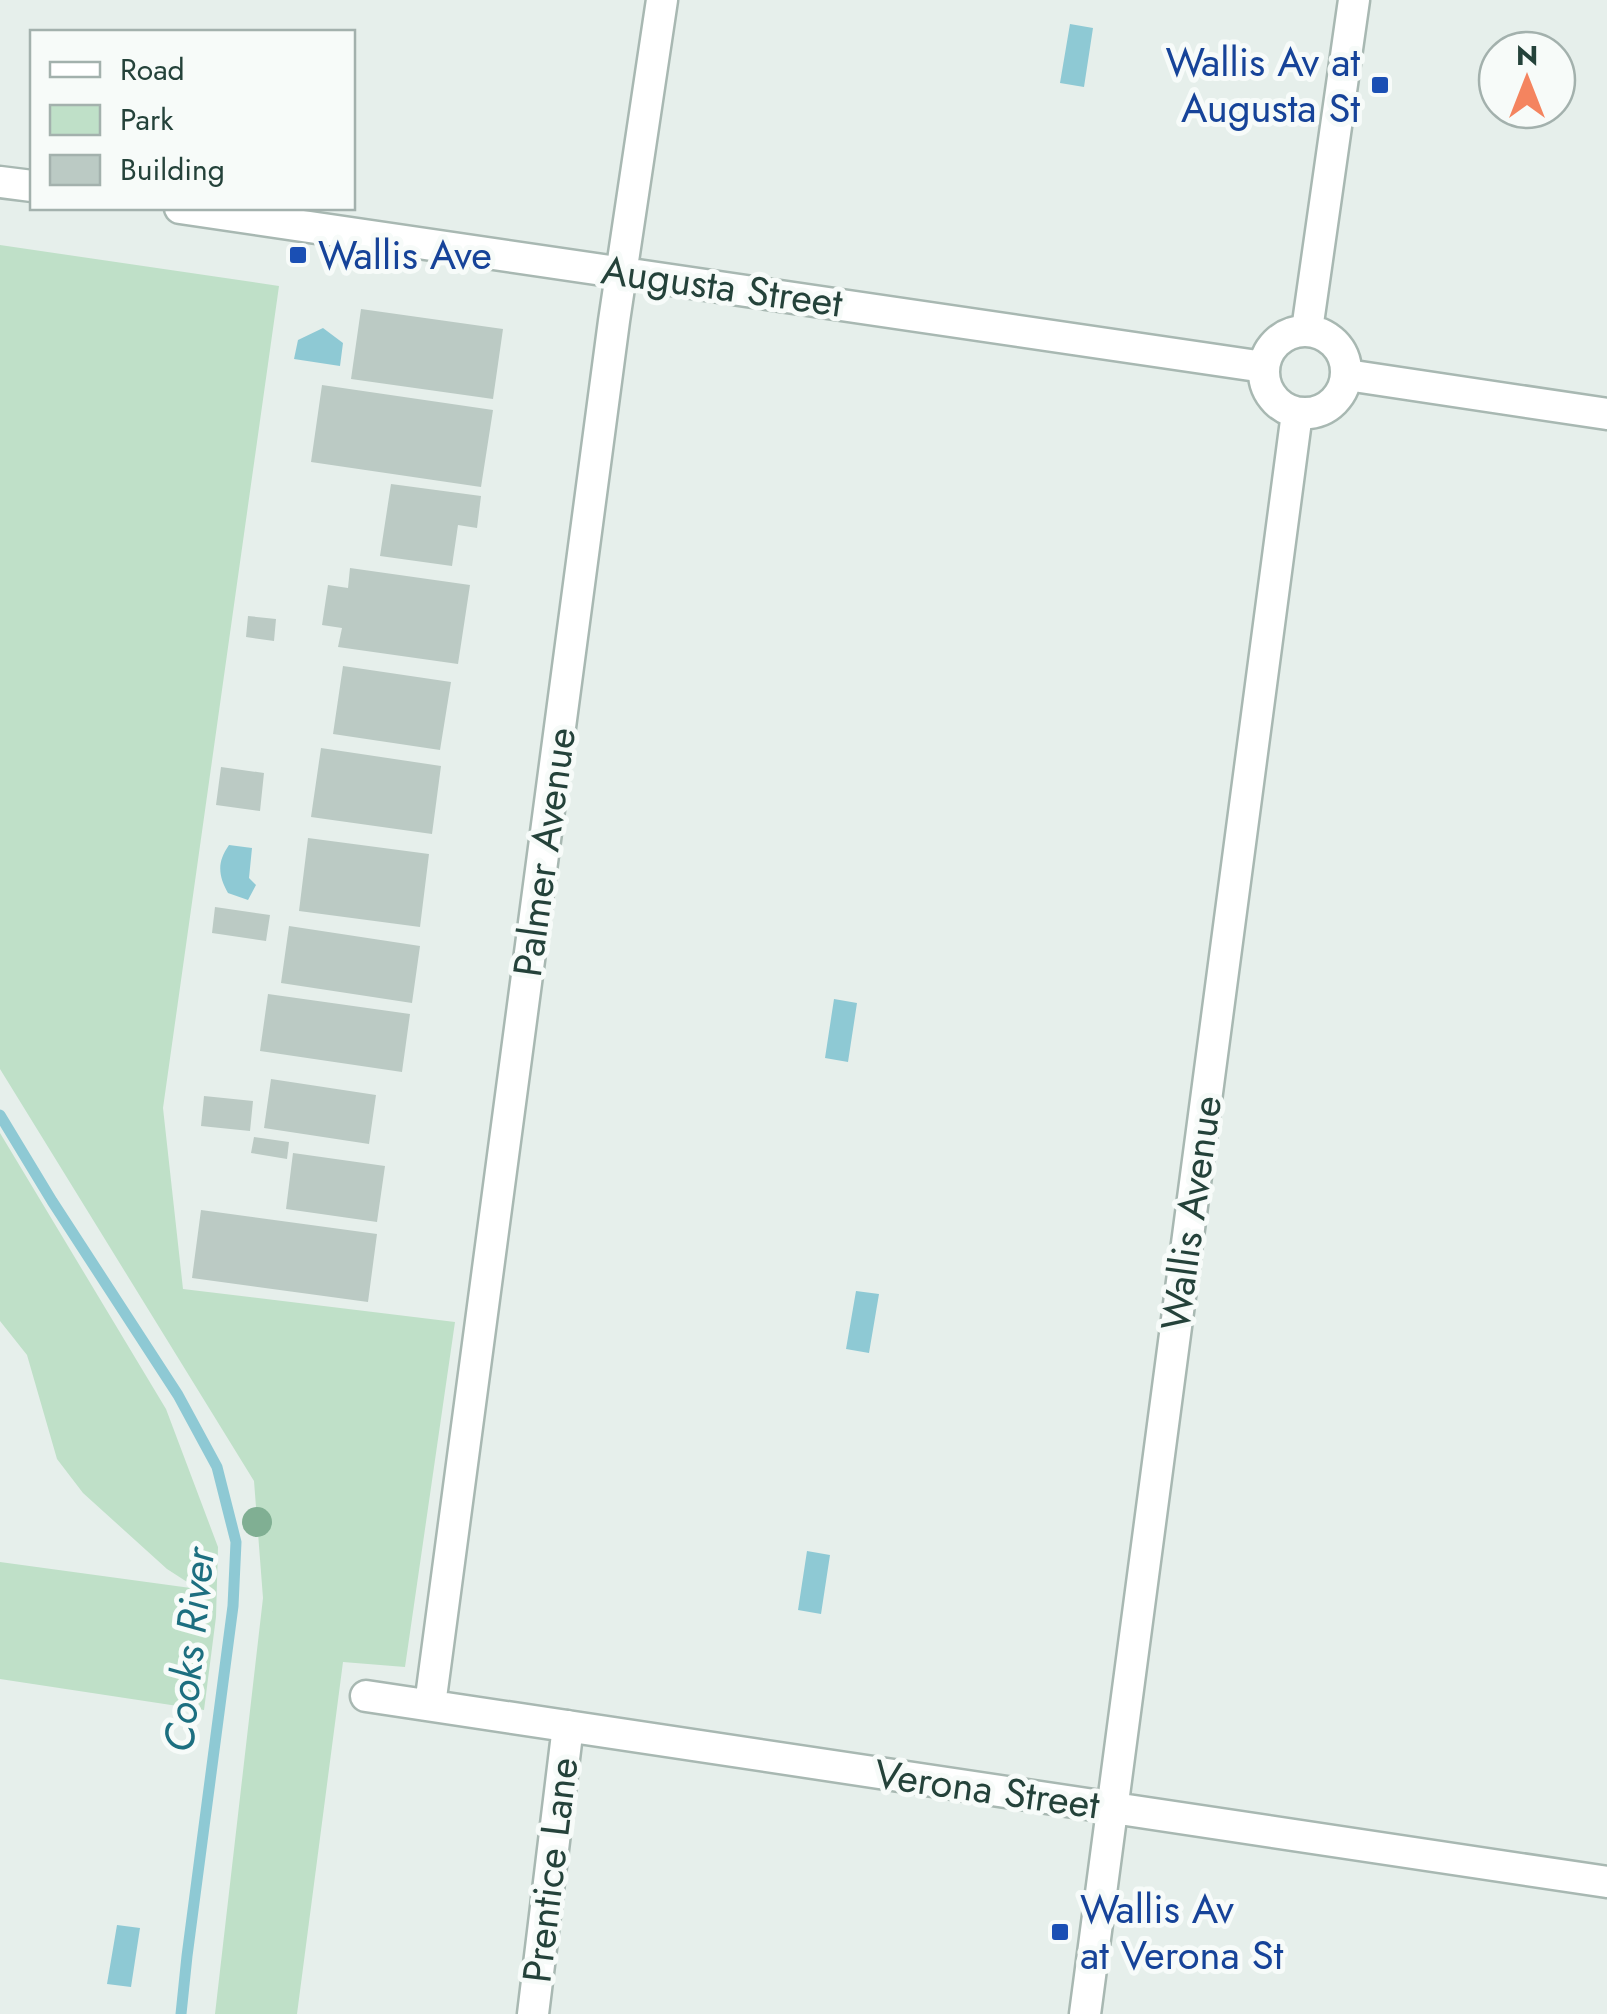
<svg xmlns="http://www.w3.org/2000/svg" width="1607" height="2014" viewBox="0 0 1607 2014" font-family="Jost,sans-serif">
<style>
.green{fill:#bfe0c8}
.water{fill:#8ec9d4}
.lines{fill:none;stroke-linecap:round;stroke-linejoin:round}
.stream{stroke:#8ec9d4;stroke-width:11}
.building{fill:#bbcac4}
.minor-casing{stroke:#a8b8b2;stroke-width:35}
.minor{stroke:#fff;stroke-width:30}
.tree{fill:#80af93}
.transit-dot{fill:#1a4fb4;stroke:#f7fbf9;stroke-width:4}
.labels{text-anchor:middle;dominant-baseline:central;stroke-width:10;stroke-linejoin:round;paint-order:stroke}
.transit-label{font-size:40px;fill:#164399;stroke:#f7fbf9;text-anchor:start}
.street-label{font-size:40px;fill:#24423a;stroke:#f7fbf9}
.water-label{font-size:42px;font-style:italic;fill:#1c6f80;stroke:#f7fbf9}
</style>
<rect width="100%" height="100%" fill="#e6efeb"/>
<path class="green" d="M 0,245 L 279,286 L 163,1108 L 183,1289 L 455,1322 L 405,1667 L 343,1662 L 297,2014 L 215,2014 L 263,1598 L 254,1481 L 0,1069 Z
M 0,1133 L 166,1409 L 218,1547 L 216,1617 L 204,1710 L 0,1679 L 0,1562 L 198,1589 L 167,1569 L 83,1493 L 57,1459 L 27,1355 L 0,1321 Z"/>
<path class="water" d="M 1070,24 L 1093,28 L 1084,87 L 1060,83 Z
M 323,328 L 343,343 L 340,366 L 294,359 L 298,340 Z
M 229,845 L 252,848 L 249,878 L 256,885 L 248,900 L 228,893 C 218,875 217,862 229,845 Z
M 834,999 L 857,1003 L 848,1062 L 825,1058 Z
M 856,1291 L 879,1294 L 869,1353 L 846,1349 Z
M 807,1551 L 830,1555 L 821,1614 L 798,1610 Z
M 117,1925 L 140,1928 L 131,1987 L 107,1984 Z"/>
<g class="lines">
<path class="stream" d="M 0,1115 L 52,1201 L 178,1395 L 217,1467 L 236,1542 L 233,1606 L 187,1956 L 181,2014"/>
</g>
<path class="building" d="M 361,309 L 503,329 L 493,399 L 351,379 Z
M 322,385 L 493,410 L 481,487 L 311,462 Z
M 391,484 L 481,496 L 477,528 L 458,525 L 452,566 L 380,556 Z
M 350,568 L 470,585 L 458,664 L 338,647 L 342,628 L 322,625 L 328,585 L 348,588 Z
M 248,616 L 276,619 L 274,641 L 246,637 Z
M 343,666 L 451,682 L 440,750 L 333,734 Z
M 321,748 L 441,766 L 432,834 L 311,817 Z
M 221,767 L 264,773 L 260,811 L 216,805 Z
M 308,838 L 429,854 L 420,927 L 299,911 Z
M 215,907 L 270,915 L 266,941 L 212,933 Z
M 289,926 L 420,946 L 412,1003 L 281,983 Z
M 268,994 L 410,1014 L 402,1072 L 260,1051 Z
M 271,1079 L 376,1095 L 369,1144 L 264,1128 Z
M 204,1096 L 253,1101 L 250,1131 L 201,1126 Z
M 254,1137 L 289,1142 L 287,1159 L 251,1153 Z
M 293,1153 L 385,1166 L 377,1222 L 286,1209 Z
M 201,1210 L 377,1234 L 368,1302 L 192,1278 Z"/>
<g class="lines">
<g class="minor-casing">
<path id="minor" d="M 0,182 L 32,186
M 180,208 L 1264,367
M 1307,330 L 1354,0
M1264 372a41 41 0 1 1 82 0a41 41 0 1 1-82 0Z
M 1347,375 L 1607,414
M 366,1696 L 1607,1882
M 430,1705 L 614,321 L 662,0
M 533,2014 L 568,1726
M 1085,2014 L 1297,413"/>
</g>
<use href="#minor" class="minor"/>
</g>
<circle class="tree" cx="257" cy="1522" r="15"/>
<g class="transit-dot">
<rect x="1370" y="75" width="20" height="20" rx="5"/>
<rect x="288" y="245" width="20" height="20" rx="5"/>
<rect x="1050" y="1922" width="20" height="20" rx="5"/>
</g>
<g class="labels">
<g class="transit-label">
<text x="1360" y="62" text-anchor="end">Wallis Av at<tspan x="1360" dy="46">Augusta St</tspan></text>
<text x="318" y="255">Wallis Ave</text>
<text x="1080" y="1909">Wallis Av<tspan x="1080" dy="46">at Verona St</tspan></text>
</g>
<g class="street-label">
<text transform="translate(722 286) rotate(8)">Augusta Street</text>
<text transform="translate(544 852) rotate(-82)">Palmer Avenue</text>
<text transform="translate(1191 1213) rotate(-82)">Wallis Avenue</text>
<text transform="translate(987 1789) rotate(8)">Verona Street</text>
<text transform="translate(550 1870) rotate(-83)">Prentice Lane</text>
</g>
<g class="water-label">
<text transform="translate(189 1650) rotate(-84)">Cooks River</text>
</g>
</g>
<rect x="30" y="30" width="325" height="180" fill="#f7fbf9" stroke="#a3b1ad" stroke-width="2.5"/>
<rect x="50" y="62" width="50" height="15" fill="#ffffff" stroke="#a3b1ad" stroke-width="2.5"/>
<text x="120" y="80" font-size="30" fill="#24423a">Road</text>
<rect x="50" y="105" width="50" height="30" fill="#bfe0c8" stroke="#a3b1ad" stroke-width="2.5"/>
<text x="120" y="130" font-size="30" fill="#24423a">Park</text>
<rect x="50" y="155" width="50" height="30" fill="#bbcac4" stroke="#a3b1ad" stroke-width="2.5"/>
<text x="120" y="180" font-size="30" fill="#24423a">Building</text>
<g transform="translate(1527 80)"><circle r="48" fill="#f7fbf9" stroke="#a3b1ad" stroke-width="2.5"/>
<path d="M0-8L18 38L0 25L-18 38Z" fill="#f4845f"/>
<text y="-15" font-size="28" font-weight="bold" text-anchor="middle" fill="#24423a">N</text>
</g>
</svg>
